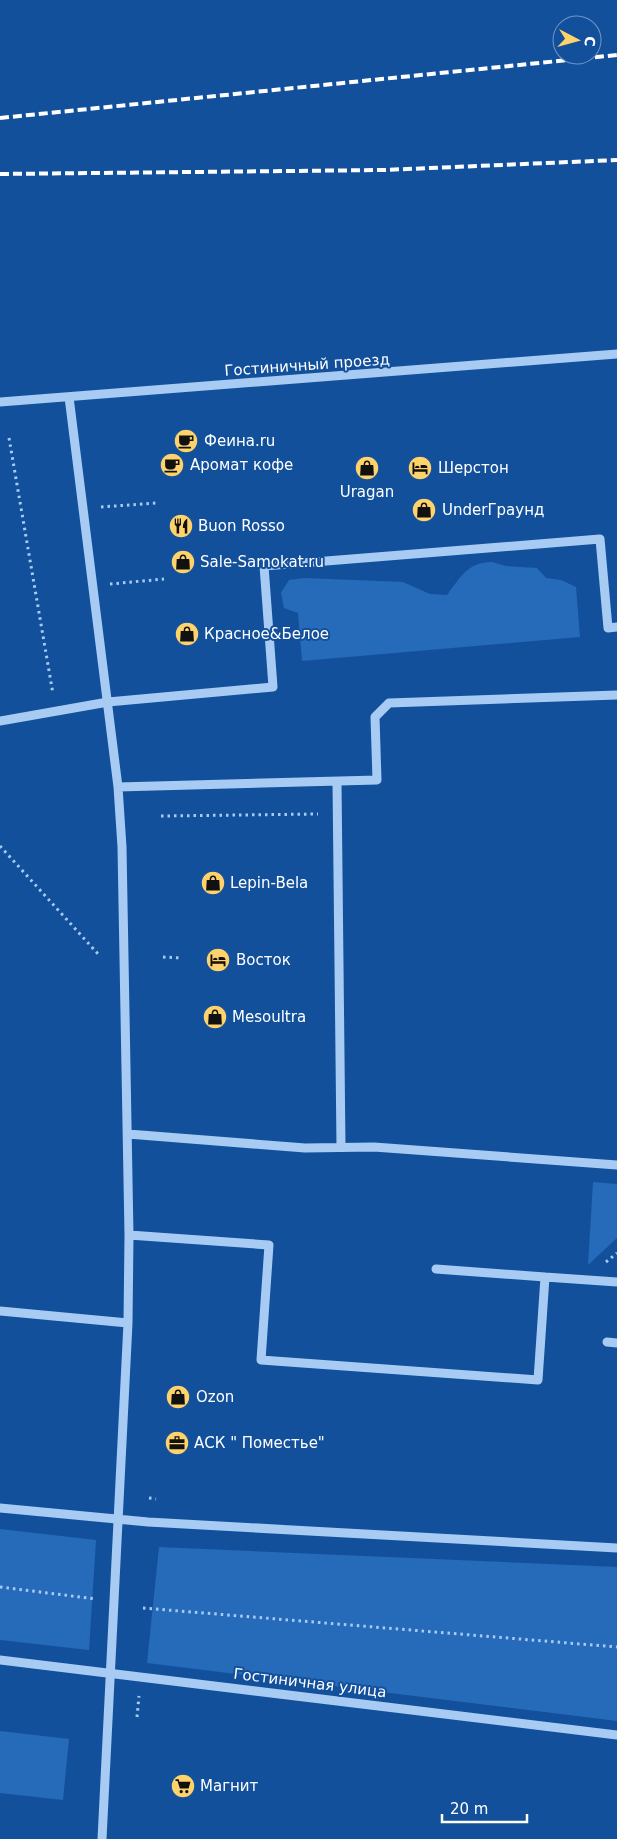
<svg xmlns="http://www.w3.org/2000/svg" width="617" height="1839" viewBox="0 0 617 1839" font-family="'DejaVu Sans',sans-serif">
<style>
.green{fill:#266aba}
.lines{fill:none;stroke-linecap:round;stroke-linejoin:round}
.path{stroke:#a8cbf4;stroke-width:3;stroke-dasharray:2.5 4;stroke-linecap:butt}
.minor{stroke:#a8cbf4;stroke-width:9}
.rail{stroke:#fff;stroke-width:4;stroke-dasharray:9 4;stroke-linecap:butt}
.labels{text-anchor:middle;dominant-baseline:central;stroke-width:4;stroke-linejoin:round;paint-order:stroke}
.street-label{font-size:15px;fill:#fff;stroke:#13509c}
.poi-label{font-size:15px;fill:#fff;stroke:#13509c;text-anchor:start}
</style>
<rect width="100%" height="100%" fill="#13509c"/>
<path class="green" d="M 492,562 L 506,566 L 537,568 L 546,578 L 561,580 L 576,587 L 580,637 L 302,661 L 298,613 L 284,608 L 281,593 L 289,580 L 304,578 L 403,582 L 430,594 L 447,595 C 461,577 466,563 492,562 Z
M 593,1182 L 617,1184 L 617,1238 L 588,1265 Z
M 0,1529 L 96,1540 L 89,1650 L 0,1640 Z
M 159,1547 L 617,1567 L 617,1721 L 147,1663 Z
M 0,1731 L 69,1739 L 63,1800 L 0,1793 Z"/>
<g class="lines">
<path class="path" d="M 9,438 L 53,694
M 101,507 L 157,503
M 110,584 L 164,579
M 161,816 L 318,814
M 0,846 L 99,955
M 163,957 L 181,958
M 606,1262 L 617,1253
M 149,1498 L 156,1499
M 0,1587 L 96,1599
M 143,1608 L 617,1647
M 137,1717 L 139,1696"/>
<path class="minor" d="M 69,397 L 118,787 L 122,847 L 129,1235 L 128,1323 L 102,1839
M 0,402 L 617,354
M 0,721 L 108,702 L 273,687 L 264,566 L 600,539 L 608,628 L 617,627
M 337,782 L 341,1147
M 118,787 L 377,780 L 375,717 L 389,703 L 617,695
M 128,1134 L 305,1148 L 374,1147 L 617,1165
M 129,1235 L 269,1245 L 261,1360 L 538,1380 L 545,1277 L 617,1282
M 436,1269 L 545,1277
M 0,1311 L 128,1323
M 607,1342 L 617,1343
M 0,1508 L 148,1522 L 617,1548
M 0,1660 L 617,1735"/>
<path class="rail" d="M 0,118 L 617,55
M 0,174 L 384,170 L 617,160"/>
</g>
<defs>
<g id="cafe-disc" transform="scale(1.25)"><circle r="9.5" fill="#ffd36b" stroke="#13509c"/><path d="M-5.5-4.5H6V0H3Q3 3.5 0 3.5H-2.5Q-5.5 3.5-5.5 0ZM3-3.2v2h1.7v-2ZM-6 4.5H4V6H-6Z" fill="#111"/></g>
<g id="shop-disc" transform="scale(1.25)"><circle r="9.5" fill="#ffd36b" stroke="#13509c"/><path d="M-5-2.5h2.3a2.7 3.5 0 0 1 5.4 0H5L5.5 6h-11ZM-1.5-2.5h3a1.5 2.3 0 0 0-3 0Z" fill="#111"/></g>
<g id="hotel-disc" transform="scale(1.25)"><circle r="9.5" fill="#ffd36b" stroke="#13509c"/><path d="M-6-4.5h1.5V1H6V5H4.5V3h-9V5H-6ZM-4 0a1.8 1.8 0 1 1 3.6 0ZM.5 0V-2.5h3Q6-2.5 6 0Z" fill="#111"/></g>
<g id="restaurant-disc" transform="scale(1.25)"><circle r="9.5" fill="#ffd36b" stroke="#13509c"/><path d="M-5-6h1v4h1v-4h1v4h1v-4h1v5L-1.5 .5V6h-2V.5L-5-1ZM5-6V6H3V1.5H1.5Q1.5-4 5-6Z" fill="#111"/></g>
<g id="office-disc" transform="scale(1.25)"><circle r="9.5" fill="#ffd36b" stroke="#13509c"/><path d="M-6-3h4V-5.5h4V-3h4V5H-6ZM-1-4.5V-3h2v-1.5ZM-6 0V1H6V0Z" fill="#111"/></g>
<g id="supermarket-disc" transform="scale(1.25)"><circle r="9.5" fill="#ffd36b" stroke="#13509c"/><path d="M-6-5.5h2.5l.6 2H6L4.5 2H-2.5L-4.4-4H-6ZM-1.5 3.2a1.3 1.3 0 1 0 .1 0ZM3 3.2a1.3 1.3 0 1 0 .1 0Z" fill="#111"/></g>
</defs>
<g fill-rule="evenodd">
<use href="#cafe-disc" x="186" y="441"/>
<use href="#cafe-disc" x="172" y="465"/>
<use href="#shop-disc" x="367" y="468"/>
<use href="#hotel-disc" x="420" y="468"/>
<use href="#shop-disc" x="424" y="510"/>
<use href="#restaurant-disc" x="181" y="526"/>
<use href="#shop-disc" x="183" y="562"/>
<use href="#shop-disc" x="187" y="634"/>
<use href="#shop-disc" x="213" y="883"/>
<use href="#hotel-disc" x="218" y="960"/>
<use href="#shop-disc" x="215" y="1017"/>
<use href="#shop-disc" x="178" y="1397"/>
<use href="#office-disc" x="177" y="1443"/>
<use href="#supermarket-disc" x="183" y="1786"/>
</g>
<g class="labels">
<g class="street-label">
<text transform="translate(307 365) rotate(-4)">Гостиничный проезд</text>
<text transform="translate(310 1683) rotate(7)">Гостиничная улица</text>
</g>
<g class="poi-label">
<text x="204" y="441">Феина.ru</text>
<text x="190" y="465">Аромат кофе</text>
<text x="438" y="468">Шерстон</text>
<text x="367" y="492" text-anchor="middle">Uragan</text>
<text x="442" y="510">UnderГраунд</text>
<text x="198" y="526">Buon Rosso</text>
<text x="200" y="562">Sale-Samokat.ru</text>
<text x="204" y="634">Красное&amp;Белое</text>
<text x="230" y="883">Lepin-Bela</text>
<text x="236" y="960">Восток</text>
<text x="232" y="1017">Mesoultra</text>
<text x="196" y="1397">Ozon</text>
<text x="194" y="1443">АСК " Поместье"</text>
<text x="200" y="1786">Магнит</text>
</g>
</g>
<g transform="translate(577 40) rotate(96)"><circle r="24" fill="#13509c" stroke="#7196c4"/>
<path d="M0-4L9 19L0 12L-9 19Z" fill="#ffd36b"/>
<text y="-8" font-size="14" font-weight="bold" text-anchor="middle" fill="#ffffff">С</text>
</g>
<path d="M442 1814v8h85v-8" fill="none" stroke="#ffffff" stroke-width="2.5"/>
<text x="450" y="1814" font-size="15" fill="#ffffff" stroke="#13509c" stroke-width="4" paint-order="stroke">20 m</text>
</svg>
